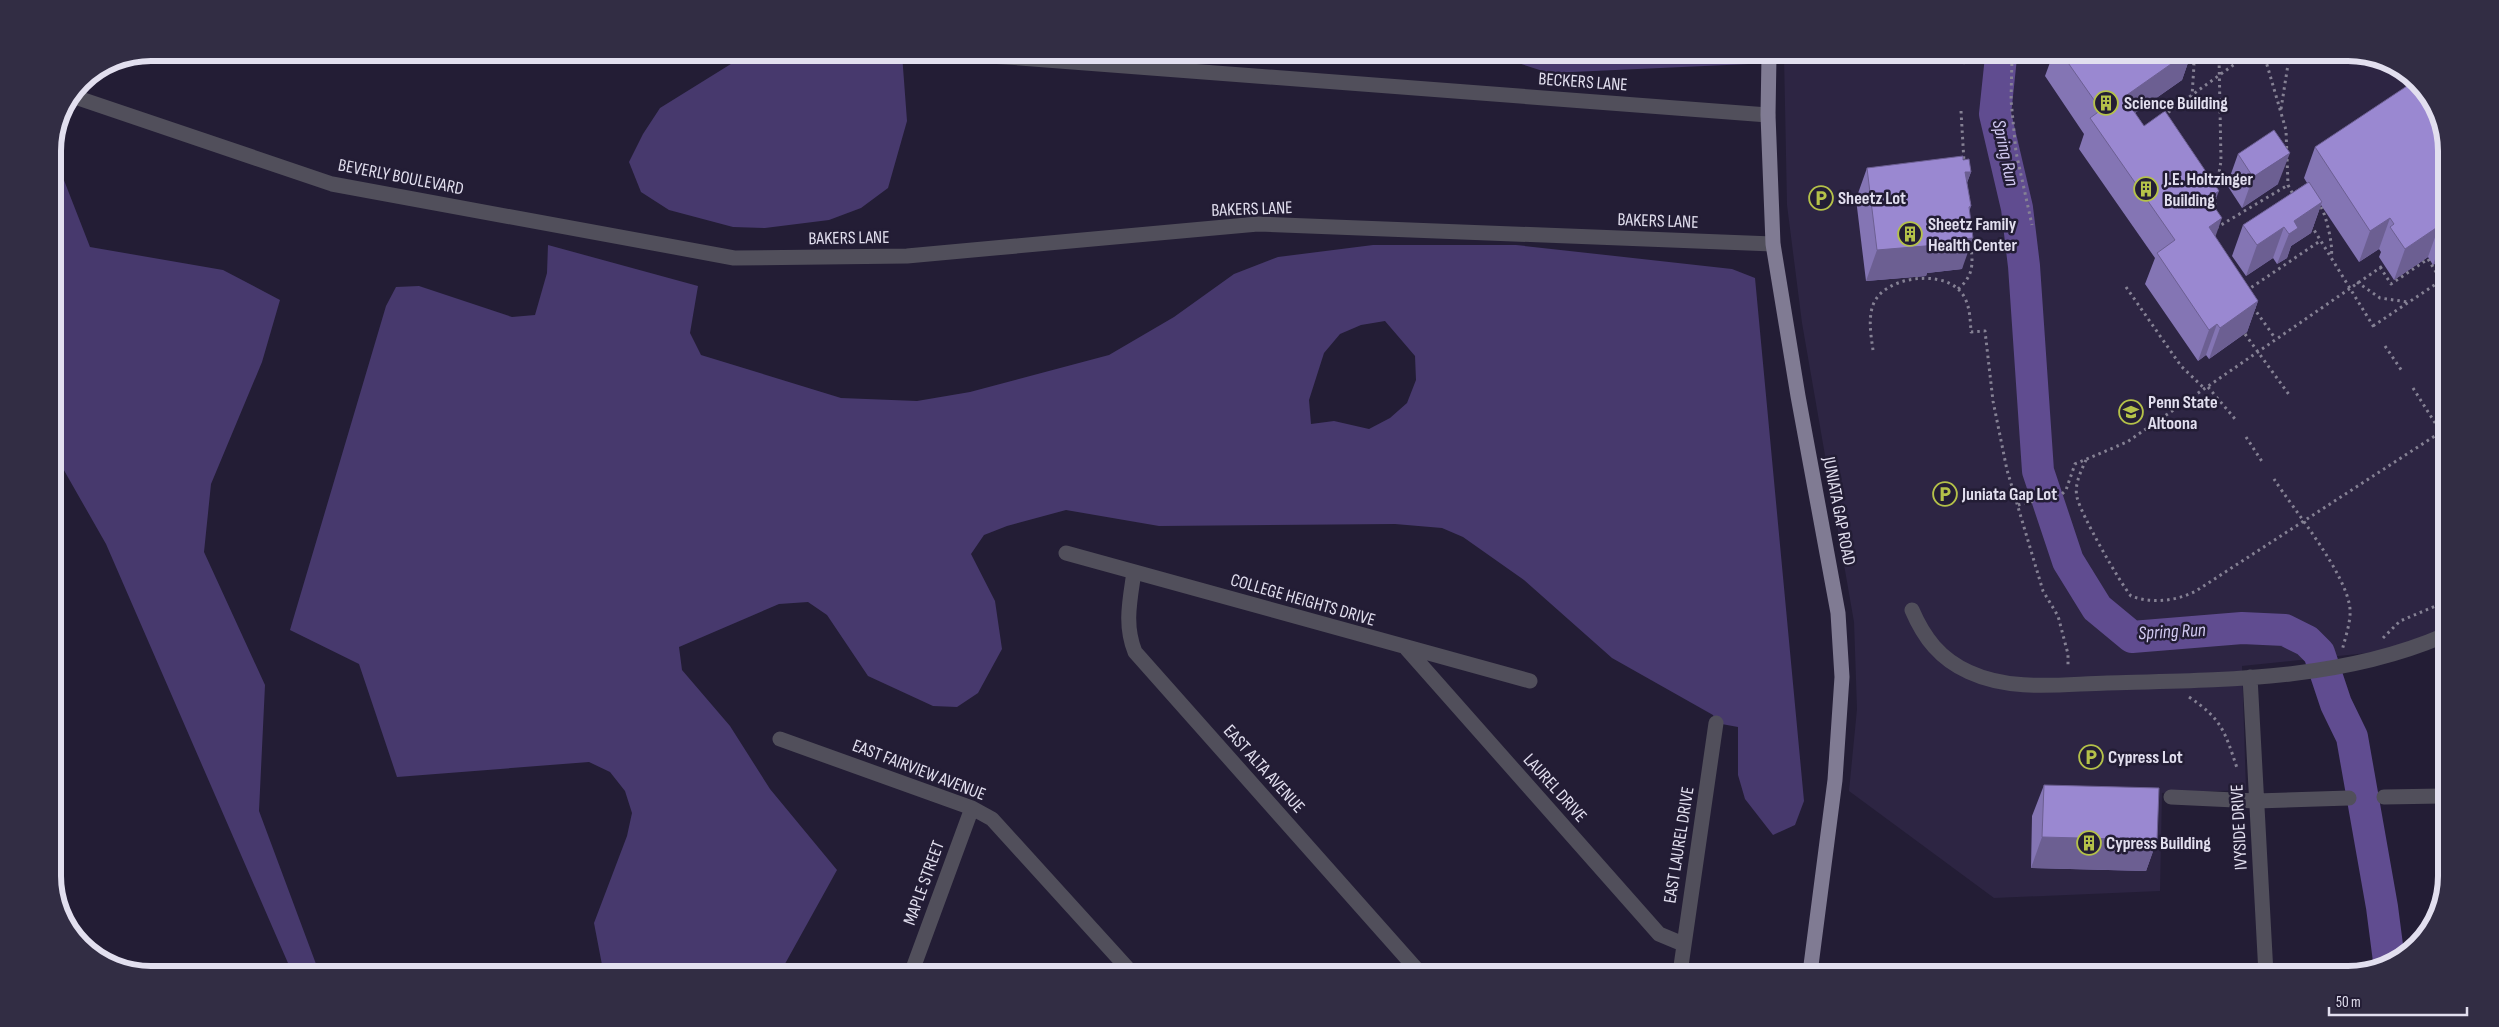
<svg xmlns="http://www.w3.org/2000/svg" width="2499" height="1027" viewBox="0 0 2499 1027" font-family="'Sofia Sans Condensed',sans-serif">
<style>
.built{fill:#2d2543}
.green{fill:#47396d;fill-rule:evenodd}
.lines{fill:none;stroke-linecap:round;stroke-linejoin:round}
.river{stroke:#604c90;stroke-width:32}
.path{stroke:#858194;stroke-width:3;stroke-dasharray:2.5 4;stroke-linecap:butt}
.minor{stroke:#514f5b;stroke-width:15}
.major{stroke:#807b93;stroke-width:15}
.wall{fill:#8475b4}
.shaded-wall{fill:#6c5f92}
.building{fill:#9a88d1;stroke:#6c5f92}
.labels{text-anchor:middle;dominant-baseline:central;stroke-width:5;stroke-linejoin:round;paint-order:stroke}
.street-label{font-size:18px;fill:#e2dfef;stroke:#231d35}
.poi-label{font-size:18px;font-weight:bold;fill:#e2dfef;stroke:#231d35;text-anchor:start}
.water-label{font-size:19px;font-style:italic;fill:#d2caf2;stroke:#231d35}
.rim{fill:none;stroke:#e2dfef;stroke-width:6}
</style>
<rect width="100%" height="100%" fill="#231d35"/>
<path class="built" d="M 1784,56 L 2379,58 L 2426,92 L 2446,145 L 2443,645 L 2242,666 L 2246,790 L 2162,793 L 2160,891 L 1994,898 L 1849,791 L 1857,709 L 1854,622 L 1802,323 L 1787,205 Z"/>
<path class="green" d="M 747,54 L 902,54 L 907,121 L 888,188 L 861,208 L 829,220 L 765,228 L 733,227 L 669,210 L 641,192 L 629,162 L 643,134 L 660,108 Z
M 1496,56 L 1749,56 L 1749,64 L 1549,73 Z
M 53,152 L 90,247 L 223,270 L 280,300 L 262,362 L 211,484 L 204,552 L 265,685 L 259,811 L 316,964 L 313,970 L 291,970 L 106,544 L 53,451 Z
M 548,245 L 698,286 L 690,333 L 701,355 L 841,398 L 917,401 L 970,392 L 1109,355 L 1174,317 L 1234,274 L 1278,257 L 1373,245 L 1516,245 L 1732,269 L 1755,278 L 1804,801 L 1795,825 L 1773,835 L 1745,799 L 1738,775 L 1738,727 L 1716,723 L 1713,715 L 1612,658 L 1524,580 L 1463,537 L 1442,528 L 1395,524 L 1159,526 L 1066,510 L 1007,526 L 984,535 L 971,554 L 995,601 L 1002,649 L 978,693 L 957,707 L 933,706 L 868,676 L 827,615 L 808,602 L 779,604 L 679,647 L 682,670 L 730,726 L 770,789 L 837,870 L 781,971 L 603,970 L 594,923 L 627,836 L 632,813 L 625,791 L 610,772 L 589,762 L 397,777 L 359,664 L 290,630 L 386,306 L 396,287 L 419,286 L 512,317 L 535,315 L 547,273 ZM 1385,321 L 1415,356 L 1416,380 L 1407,403 L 1390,418 L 1369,429 L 1334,421 L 1311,424 L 1309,400 L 1324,353 L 1340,334 L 1361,325 Z"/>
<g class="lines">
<path class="river" d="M 2001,57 L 1995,114 L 2017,208 L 2024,266 L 2038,471 L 2068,561 L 2097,608 L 2132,637 L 2242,628 L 2285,630 L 2307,641 L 2319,653 L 2336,704 L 2352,737 L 2382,907 L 2389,961"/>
<path class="path" d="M 2012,57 L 2011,100 L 2016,152 L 2032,225
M 2191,57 L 2194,65 L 2192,96
M 2265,58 L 2286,130 L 2288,185 L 2294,196
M 1963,64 L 1964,57
M 2281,109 L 2289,58
M 1961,111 L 1964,162
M 2163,116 L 2243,58
M 2220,176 L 2228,176 L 2232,181
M 2216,191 L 2221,161 L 2219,57
M 2321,207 C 2326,215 2334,248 2331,257
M 2215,212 L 2215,198
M 2311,225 L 2375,329
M 2216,228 L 2288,185
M 2380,267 L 2391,284 L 2428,259 L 2441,280
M 2357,282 L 2380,298 L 2408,302
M 2126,287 L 2181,366 L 2205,389
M 1958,289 C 1975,275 1973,261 1970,241
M 2246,291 L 2320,241
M 2253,307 L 2275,338
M 2373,326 L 2445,278
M 2245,334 L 2290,396
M 2385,346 L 2402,371
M 1873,350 C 1871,336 1868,319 1873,305 C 1883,277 1938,270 1958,289 C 1970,300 1970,317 1971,332 L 1985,331 L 1993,401 L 2007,470 L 2043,591 L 2058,616 L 2068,654 L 2068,666
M 2208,387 L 2235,419
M 2413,388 L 2444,437
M 2246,437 L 2263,463
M 2086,460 C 2081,471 2074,485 2077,497 C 2080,513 2120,583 2131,596 C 2153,604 2176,601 2196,591 L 2444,430
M 2274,479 C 2294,510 2347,574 2350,609 C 2351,622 2345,638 2342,651
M 2018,505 L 2062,494 L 2066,490 L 2075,464 L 2127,442 L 2384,265
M 2383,638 L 2400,621 L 2443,603
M 2189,697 C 2222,719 2225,732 2237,768"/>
<path class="minor" d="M 946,54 L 1007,57 L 1768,115
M 72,96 L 332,184 L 734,258 L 907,256 L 1258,224 L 1773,244
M 1066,553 L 1530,681
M 1134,572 C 1130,600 1124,625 1135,652 L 1419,972
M 1912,610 C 1924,638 1940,659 1969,672 C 2012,692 2062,684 2107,683 C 2219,680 2338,681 2443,636
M 1406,648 L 1659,934 L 1683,944
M 2250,677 L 2266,974
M 780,739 L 972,808 L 992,819 L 1131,972
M 2171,797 L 2256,801 L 2349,798
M 2384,797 L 2442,796
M 912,971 L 972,808
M 1680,973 L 1716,723"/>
<path class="major" d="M 1769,56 L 1768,115 L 1773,244 L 1798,396 L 1838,613 L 1842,677 L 1835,780 L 1810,973"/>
</g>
<path class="wall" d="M 2052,57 L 2190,57 L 2182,80 L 2135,113 L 2144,126 L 2213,206 L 2215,237 L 2258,301 L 2247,332 L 2209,359 L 2206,355 L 2198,361 L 2145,284 L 2155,258 L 2079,149 L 2084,134 L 2045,76 Z
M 2446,145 L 2446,257 L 2433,265 L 2428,257 L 2394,280 L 2379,257 L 2381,252 L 2379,249 L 2359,262 L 2321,205 L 2311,233 L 2291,246 L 2287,258 L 2277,264 L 2273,258 L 2246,276 L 2232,256 L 2243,225 L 2307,183 L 2304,178 L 2315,147 Z
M 2238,154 L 2278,184 L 2242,208 L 2227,185 Z
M 1867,168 L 1971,172 L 1967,183 L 1971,206 L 1969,212 L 1962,269 L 1927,273 L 1926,276 L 1866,281 L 1856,199 Z
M 2044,785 L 2157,840 L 2146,871 L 2031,868 L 2032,816 Z"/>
<path class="shaded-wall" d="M 2181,57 L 2190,57 L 2182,80 L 2113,128 L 2124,97 Z
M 2290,153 L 2278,184 L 2242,208 L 2253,177 Z
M 1965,172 L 1971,172 L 1959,202 Z
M 2219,191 L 2207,222 L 2208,198 Z
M 2322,202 L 2311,233 L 2291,246 L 2287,258 L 2277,264 L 2294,221 Z
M 2222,218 L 2211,249 L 2209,227 Z
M 2390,218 L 2379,249 L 2359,262 L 2370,231 Z
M 2439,226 L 2428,257 L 2394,280 L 2405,249 Z
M 2284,227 L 2273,258 L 2246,276 L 2257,245 Z
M 2446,233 L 2446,257 L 2433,265 L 2444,234 Z
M 1973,238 L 1962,269 L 1927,273 L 1926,276 L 1866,281 L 1877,250 Z
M 2258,301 L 2247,332 L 2209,359 L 2220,328 Z
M 2217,324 L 2206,355 L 2198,361 L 2209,330 Z
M 2042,837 L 2157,840 L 2146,871 L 2031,868 Z"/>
<path class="building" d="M 2064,57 L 2181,57 L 2124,97 L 2144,126 L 2165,111 L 2219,191 L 2208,198 L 2222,218 L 2209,227 L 2258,301 L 2220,328 L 2217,324 L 2209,330 L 2157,253 L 2175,240 L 2090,118 L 2101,110 Z
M 2413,82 L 2426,92 L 2446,145 L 2446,233 L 2444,234 L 2439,226 L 2405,249 L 2390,227 L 2394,224 L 2390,218 L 2370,231 L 2315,147 Z
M 2274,130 L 2290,153 L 2253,177 L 2238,154 Z
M 1963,156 L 1963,160 L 1969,159 L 1971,172 L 1965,172 L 1971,206 L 1969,207 L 1973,238 L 1937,242 L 1937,245 L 1877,250 L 1867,168 Z
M 2309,182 L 2322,202 L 2294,221 L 2298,228 L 2289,234 L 2284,227 L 2257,245 L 2243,225 Z
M 2044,785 L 2159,788 L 2157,840 L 2042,837 Z"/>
<defs>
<g id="building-ring" transform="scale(1.25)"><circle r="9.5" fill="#231d35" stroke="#b5c249" stroke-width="1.5"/><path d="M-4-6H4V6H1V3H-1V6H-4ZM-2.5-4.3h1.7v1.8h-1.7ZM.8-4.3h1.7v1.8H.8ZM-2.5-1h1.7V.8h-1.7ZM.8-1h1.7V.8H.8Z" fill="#b5c249"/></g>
<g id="parking-ring" transform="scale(1.25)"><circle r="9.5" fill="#231d35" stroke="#b5c249" stroke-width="1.5"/><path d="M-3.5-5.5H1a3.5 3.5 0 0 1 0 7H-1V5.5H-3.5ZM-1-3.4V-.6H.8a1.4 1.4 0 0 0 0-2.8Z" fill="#b5c249"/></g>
<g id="university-ring" transform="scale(1.25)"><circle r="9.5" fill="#231d35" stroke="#b5c249" stroke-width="1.5"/><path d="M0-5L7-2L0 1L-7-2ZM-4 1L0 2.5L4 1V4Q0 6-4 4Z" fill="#b5c249"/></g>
</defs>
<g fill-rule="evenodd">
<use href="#building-ring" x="2106" y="103"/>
<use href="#building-ring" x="2146" y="189"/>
<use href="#parking-ring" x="1821" y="198"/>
<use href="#building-ring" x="1910" y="234"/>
<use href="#university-ring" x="2131" y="412"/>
<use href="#parking-ring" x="1945" y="494"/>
<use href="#parking-ring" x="2091" y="757"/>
<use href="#building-ring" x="2089" y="843"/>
</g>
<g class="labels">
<g class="street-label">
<text transform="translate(1583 82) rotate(4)">BECKERS LANE</text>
<text transform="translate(401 177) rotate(11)">BEVERLY BOULEVARD</text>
<text transform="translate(1252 209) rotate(-2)">BAKERS LANE</text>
<text transform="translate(1658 221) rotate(2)">BAKERS LANE</text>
<text transform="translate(849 238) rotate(-1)">BAKERS LANE</text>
<text transform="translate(1839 511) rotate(79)">JUNIATA GAP ROAD</text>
<text transform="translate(1303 600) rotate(16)">COLLEGE HEIGHTS DRIVE</text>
<text transform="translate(1264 769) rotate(48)">EAST ALTA AVENUE</text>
<text transform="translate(919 770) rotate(21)">EAST FAIRVIEW AVENUE</text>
<text transform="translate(1555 788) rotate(48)">LAUREL DRIVE</text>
<text transform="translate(2239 827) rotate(-93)">IVYSIDE DRIVE</text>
<text transform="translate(1679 845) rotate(-81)">EAST LAUREL DRIVE</text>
<text transform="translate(924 883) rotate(-70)">MAPLE STREET</text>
</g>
<g class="poi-label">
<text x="2124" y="103">Science Building</text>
<text x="2164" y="179">J.E. Holtzinger<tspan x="2164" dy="21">Building</tspan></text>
<text x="1838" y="198">Sheetz Lot</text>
<text x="1928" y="224">Sheetz Family<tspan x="1928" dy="21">Health Center</tspan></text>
<text x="2148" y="402">Penn State<tspan x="2148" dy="21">Altoona</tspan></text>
<text x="1962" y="494">Juniata Gap Lot</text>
<text x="2108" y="757">Cypress Lot</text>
<text x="2106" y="843">Cypress Building</text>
</g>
<g class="water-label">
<text transform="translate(2005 153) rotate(78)">Spring Run</text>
<text transform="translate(2172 632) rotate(-3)">Spring Run</text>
</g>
</g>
<path d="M0 0H2499V1027H0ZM151 61H2348A90 90 0 0 1 2438 151V876A90 90 0 0 1 2348 966H151A90 90 0 0 1 61 876V151A90 90 0 0 1 151 61Z" fill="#322d44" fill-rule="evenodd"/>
<path class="rim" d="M151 61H2348A90 90 0 0 1 2438 151V876A90 90 0 0 1 2348 966H151A90 90 0 0 1 61 876V151A90 90 0 0 1 151 61Z"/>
<path d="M2329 1007v8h138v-8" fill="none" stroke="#e2dfef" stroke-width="2.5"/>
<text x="2336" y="1007" font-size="15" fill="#e2dfef" stroke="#231d35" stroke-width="4" paint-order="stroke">50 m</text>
</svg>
